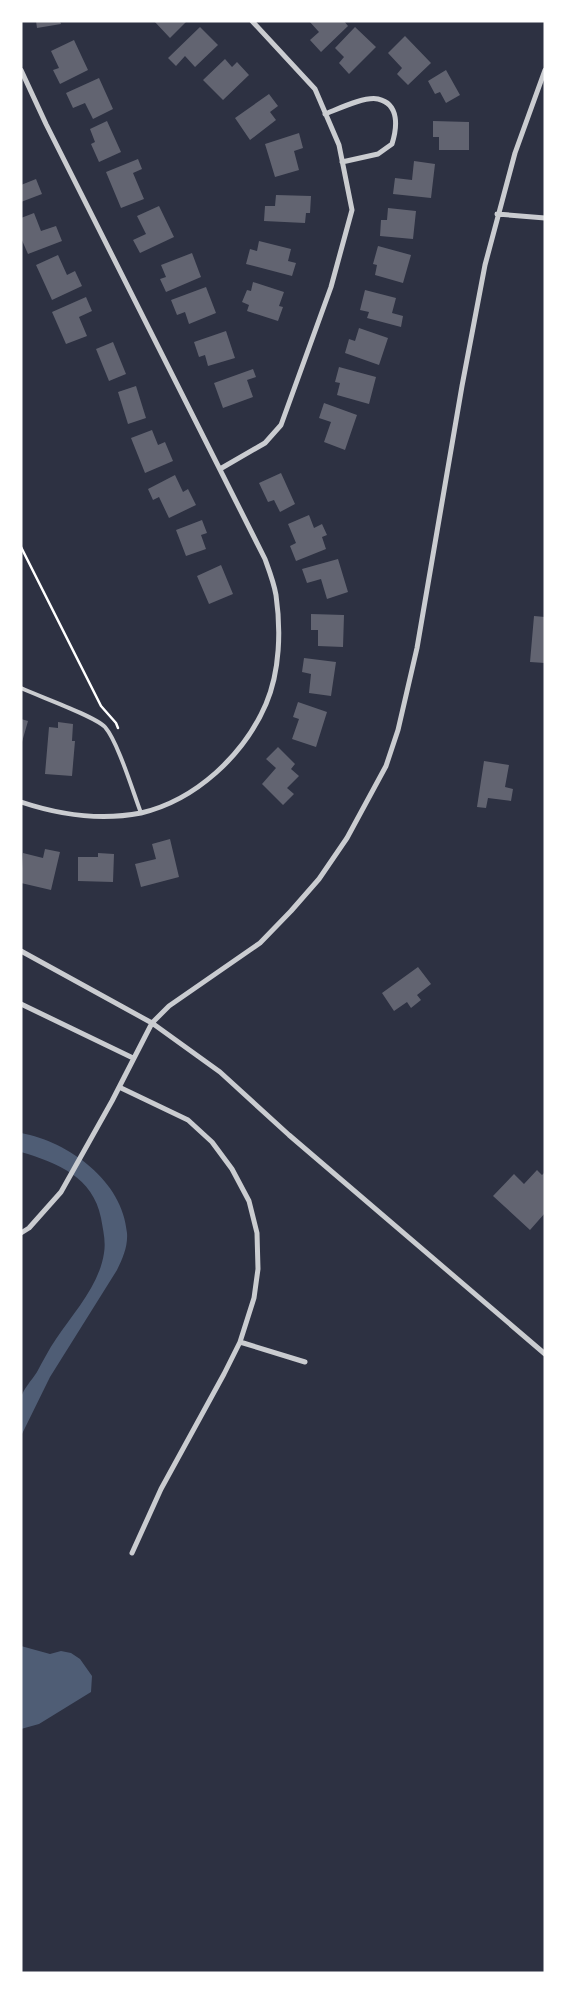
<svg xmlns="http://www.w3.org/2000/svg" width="566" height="1994" viewBox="0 0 566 1994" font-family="Barlow,sans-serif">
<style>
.water{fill:#4f5d75}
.building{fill:#626471}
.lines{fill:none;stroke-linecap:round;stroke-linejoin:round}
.path{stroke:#fff;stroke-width:2.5}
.service{stroke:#caccd0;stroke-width:4}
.minor{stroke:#caccd0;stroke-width:5}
</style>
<rect width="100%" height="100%" fill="#2d3142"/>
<path class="water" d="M 21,1133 C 69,1142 123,1181 127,1233 C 128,1246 123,1258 117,1270 L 50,1377 L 21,1436 C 21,1425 19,1409 21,1398 C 23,1389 32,1380 37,1372 C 43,1361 49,1349 56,1339 C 74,1312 99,1286 104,1253 C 106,1241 103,1230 101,1218 C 93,1177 58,1163 21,1152 Z
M 21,1646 L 50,1654 L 61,1651 L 71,1653 L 80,1659 L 92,1676 L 91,1692 L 39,1724 L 21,1729 Z"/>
<path class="building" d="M 36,21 L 60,21 L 61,24 L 37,28 Z
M 154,21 L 187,21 L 170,38 Z
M 309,21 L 344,21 L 348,26 L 321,52 L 310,40 L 319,32 Z
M 200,27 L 218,45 L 195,67 L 185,56 L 176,66 L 168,58 Z
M 355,27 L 376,47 L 349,74 L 339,63 L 344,57 L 335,48 Z
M 405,36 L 431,63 L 408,85 L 397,74 L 402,68 L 388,53 Z
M 74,40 L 88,70 L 60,84 L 53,70 L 59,68 L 51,51 Z
M 225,59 L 232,67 L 237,62 L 249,75 L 223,100 L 203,80 Z
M 446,70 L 460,95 L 446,103 L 440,92 L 435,94 L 428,81 Z
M 99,78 L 113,109 L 93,119 L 85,103 L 73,108 L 66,93 Z
M 269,94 L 278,106 L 270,112 L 276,120 L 250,140 L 235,118 Z
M 107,121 L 121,152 L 99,162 L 91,144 L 95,142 L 90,129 Z
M 433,121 L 469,122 L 469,150 L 439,150 L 439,137 L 433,137 Z
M 299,133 L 303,148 L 294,151 L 299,170 L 275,177 L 265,144 Z
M 138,159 L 142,169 L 133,173 L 144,199 L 121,208 L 106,172 Z
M 414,161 L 435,164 L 431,198 L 393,194 L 395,178 L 412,180 Z
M 36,179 L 42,194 L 21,202 L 21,185 Z
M 276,195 L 311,196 L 310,213 L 306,213 L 305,223 L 264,221 L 265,206 L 275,206 Z
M 159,206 L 174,237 L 140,253 L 133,240 L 146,234 L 137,216 Z
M 388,208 L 416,211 L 413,239 L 380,236 L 381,220 L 387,220 Z
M 34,213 L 41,231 L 56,226 L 62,241 L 28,254 L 21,238 L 21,218 Z
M 259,241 L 291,249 L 288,261 L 296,263 L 292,276 L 246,264 L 250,249 L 257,251 Z
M 378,246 L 411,255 L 403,283 L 375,275 L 377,265 L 373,264 Z
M 192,253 L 201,277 L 166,292 L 160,279 L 166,277 L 161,265 Z
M 58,255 L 67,275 L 75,271 L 82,286 L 52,300 L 36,265 Z
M 253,282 L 284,292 L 279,306 L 283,307 L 278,321 L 247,311 L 249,305 L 242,302 L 247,290 L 251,291 Z
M 206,287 L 216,313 L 189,324 L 185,312 L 177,315 L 171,300 Z
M 365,290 L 396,298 L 392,313 L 403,316 L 401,327 L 367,318 L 369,312 L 360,310 Z
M 86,297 L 92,311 L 79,317 L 87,336 L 66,344 L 52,312 Z
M 359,328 L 388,338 L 379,365 L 345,353 L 349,339 L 355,341 Z
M 226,331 L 235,358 L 208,366 L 205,355 L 199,357 L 194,342 Z
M 113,342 L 126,374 L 109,381 L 96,349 Z
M 339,367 L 376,377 L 369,404 L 337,395 L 340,383 L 335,382 Z
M 253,369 L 256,377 L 247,380 L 253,397 L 223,408 L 214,383 Z
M 136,386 L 146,418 L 128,424 L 118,392 Z
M 324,403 L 357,415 L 345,450 L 324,442 L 331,422 L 319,418 Z
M 152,430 L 158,445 L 165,442 L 173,461 L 145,473 L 131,438 Z
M 281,473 L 295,504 L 280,512 L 274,500 L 268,502 L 259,483 Z
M 175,475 L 183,492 L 188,489 L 196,505 L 169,518 L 159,497 L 153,500 L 148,489 Z
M 309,515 L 314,528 L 322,524 L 327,535 L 322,537 L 326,549 L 296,561 L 290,546 L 296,543 L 288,524 Z
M 202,520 L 207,533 L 201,535 L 206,549 L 186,556 L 176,530 Z
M 338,559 L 348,592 L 327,599 L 321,579 L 307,583 L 302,569 Z
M 221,565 L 233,594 L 209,604 L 197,576 Z
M 311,614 L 344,615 L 343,647 L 318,646 L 318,630 L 311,630 Z
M 534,616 L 545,617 L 545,663 L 530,662 Z
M 304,658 L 336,662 L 331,696 L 309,693 L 311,674 L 302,672 Z
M 298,702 L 327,712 L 316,747 L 292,739 L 299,719 L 293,717 Z
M 21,719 L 28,721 L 22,742 L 21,742 Z
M 58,722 L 73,724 L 72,741 L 75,741 L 72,776 L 45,774 L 49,727 L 58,728 Z
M 278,747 L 295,764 L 291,769 L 299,776 L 287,788 L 294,794 L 283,805 L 262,784 L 276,768 L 266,759 Z
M 484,761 L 509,765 L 505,787 L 513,789 L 511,801 L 488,798 L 486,808 L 477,807 Z
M 170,839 L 179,877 L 141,887 L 135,864 L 156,859 L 152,844 Z
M 45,849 L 60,852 L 51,890 L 21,883 L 23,853 L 43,858 Z
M 98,853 L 114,854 L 113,882 L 78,881 L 78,857 L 98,857 Z
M 418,967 L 431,984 L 417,995 L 421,1000 L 411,1008 L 407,1002 L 394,1011 L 382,993 Z
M 537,1170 L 542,1175 L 545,1172 L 545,1213 L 530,1230 L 493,1196 L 514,1174 L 524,1184 Z"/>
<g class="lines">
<path class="path" d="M 21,547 L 101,706 L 116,723 L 118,728"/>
<path class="service" d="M 21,688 C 38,696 95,716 105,727 C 118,742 133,792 141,813"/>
<path class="minor" d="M 21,70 L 46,124 L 265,559 C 269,570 274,583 276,595 C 281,630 280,671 266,704 C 244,755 196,800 141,813 C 100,821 60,815 21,802
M 325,114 C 338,109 365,96 378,99 C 400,104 397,128 392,144 L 378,154 L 342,162
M 497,214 L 545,218
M 220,469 L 265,443 L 281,425 L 331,287 L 352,210 L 339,145 L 315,89 L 252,21
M 21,951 L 152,1023 L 220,1072 L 289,1135 L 545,1354
M 21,1004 L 133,1058
M 119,1087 L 188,1120 L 212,1142 L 232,1169 L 249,1201 L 257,1233 L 258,1269 L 254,1298 L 240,1342 L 224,1374 L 161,1489 L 132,1553
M 21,1233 L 29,1228 L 61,1192 L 112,1101 L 152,1023 L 169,1006 L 260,943 L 291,911 L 319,879 L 347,838 L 386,766 L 398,730 L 417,648 L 462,386 L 485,265 L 515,153 L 545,70
M 240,1342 L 305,1362"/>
</g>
<rect width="566" height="1994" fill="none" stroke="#ffffff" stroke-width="45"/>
</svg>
